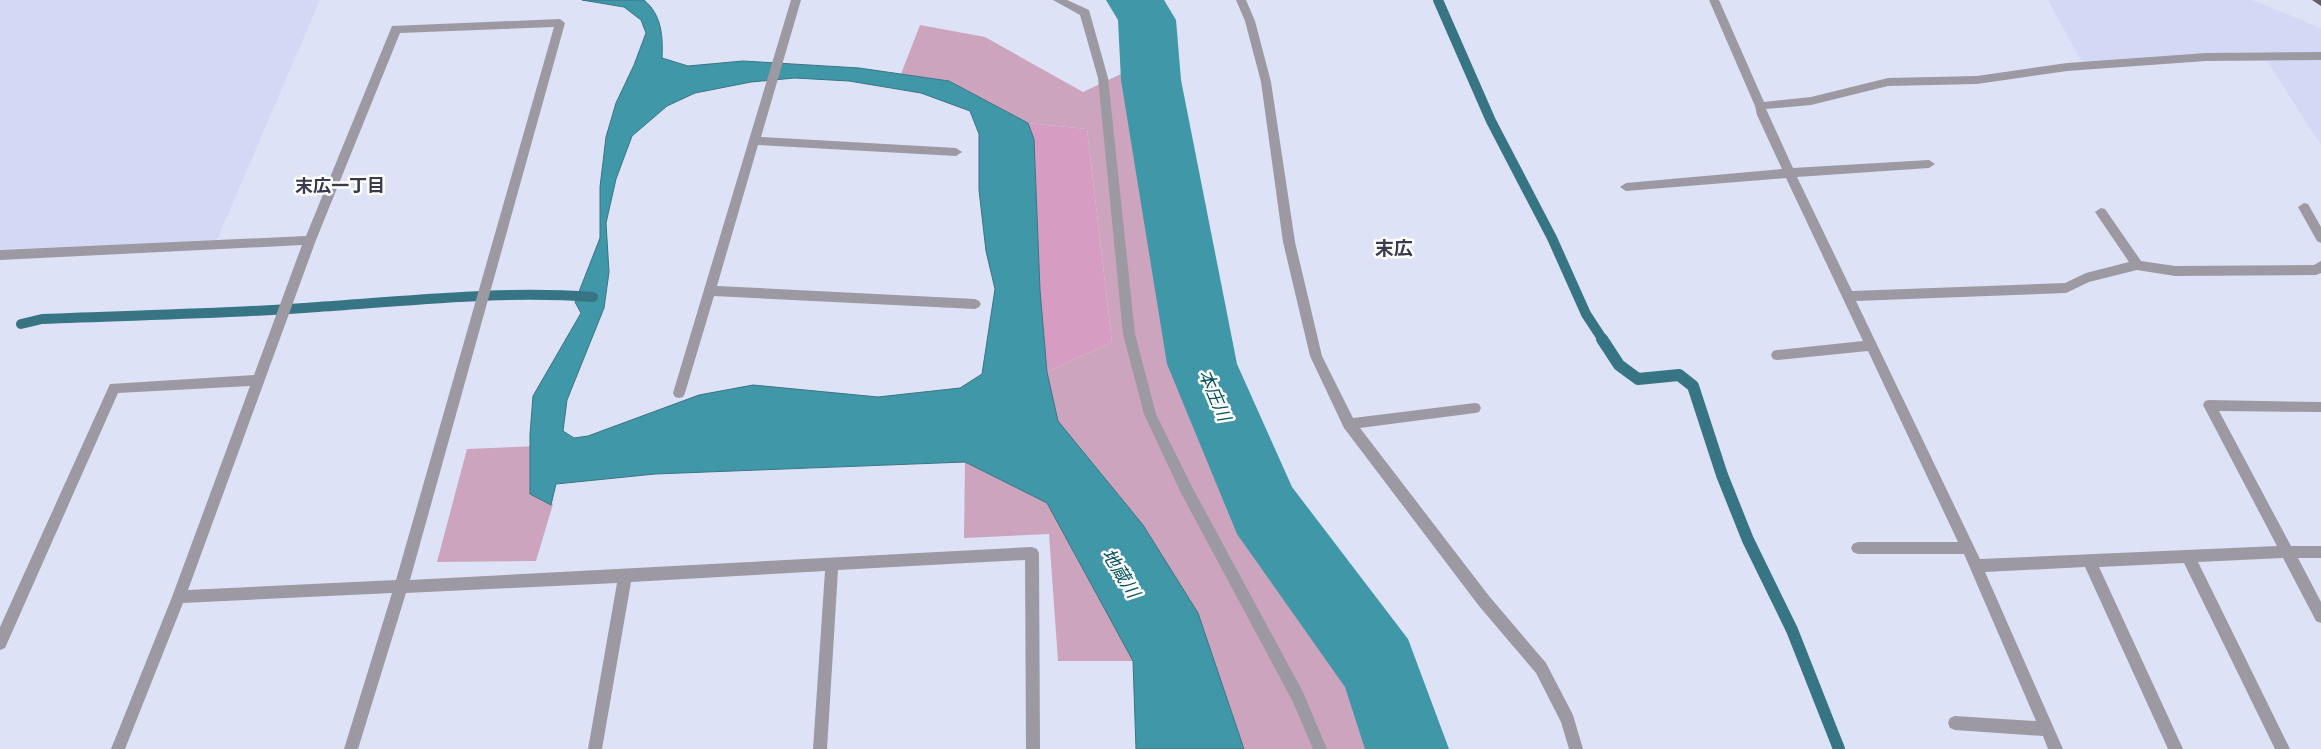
<svg xmlns="http://www.w3.org/2000/svg" width="2321" height="749" viewBox="0 0 2321 749" font-family="'Asap Condensed','Noto Sans JP',sans-serif">
<style>
.built{fill:#d3d9f5}
.green{fill:#cca4be}
.forest{fill:#d79cc2}
.water{fill:#4097a8;stroke:#387584;fill-rule:evenodd}
.lines{fill:none;stroke-linecap:round;stroke-linejoin:round}
.stream-far1{stroke:#387584;stroke-width:10}
.stream{stroke:#387584;stroke-width:12}
.river{fill:#4097a8;fill-rule:evenodd}
.minor{fill:#9d99a2;fill-rule:evenodd}
.major{fill:#645d6c;fill-rule:evenodd}
.labels{text-anchor:middle;dominant-baseline:central;stroke-width:5;stroke-linejoin:round;paint-order:stroke}
.neighbourhood-label{font-size:18px;font-weight:bold;fill:#383b4c;stroke:#fff}
.water-label{font-size:18px;font-style:italic;fill:#04535f;stroke:#fff}
.quarter-label{font-size:19px;font-weight:bold;fill:#383b4c;stroke:#fff}
</style>
<rect width="100%" height="100%" fill="#dde2f6"/>
<path class="built" d="M 0,0 L 320,0 L 216,242 L 0,249 Z
M 2048,0 L 2252,0 L 2321,28 L 2321,145 L 2261,52 L 2190,54 L 2083,64 Z"/>
<path class="green" d="M 920,25 L 985,37 L 1083,92 L 1125,72 L 1188,376 L 1248,527 L 1366,681 L 1384,749 L 1244,749 L 1197,613 L 1143,525 L 1058,421 L 1047,372 L 1112,342 L 1087,129 L 1028,123 L 949,81 L 901,74 Z
M 539,446 L 533,489 L 553,504 L 536,561 L 437,562 L 467,449 Z
M 965,462 L 1047,503 L 1133,661 L 1058,661 L 1049,534 L 964,538 Z"/>
<path class="forest" d="M 1028,123 L 1087,129 L 1112,342 L 1047,372 L 1040,290 L 1034,139 Z"/>
<path class="water" d="M 582,0 L 644,0 C 662,15 663,37 662,58 L 688,66 L 743,61 L 859,68 L 949,81 L 1028,123 L 1034,139 L 1040,290 L 1047,372 L 1058,421 L 1143,525 L 1198,613 L 1244,749 L 1136,749 L 1133,661 L 1047,503 L 965,462 L 655,474 L 556,484 L 551,505 L 530,494 L 530,434 L 533,396 L 581,313 L 575,302 L 600,238 L 600,187 L 606,137 L 616,103 L 634,65 L 646,33 L 641,20 L 624,7 ZM 795,78 L 849,81 L 921,93 L 970,111 L 979,134 L 979,190 L 986,251 L 995,289 L 982,374 L 960,388 L 878,397 L 753,385 L 699,395 L 588,436 L 574,438 L 563,431 L 567,400 L 604,308 L 609,272 L 606,223 L 616,179 L 632,136 L 667,106 L 695,93 L 751,82 Z"/>
<g class="lines">
<path class="stream-far1" d="M 1438,0 L 1491,121 L 1552,238 L 1586,314 L 1603,340
M 21,324 L 42,319 C 134,315 226,314 318,307 C 410,301 501,290 593,297"/>
<path class="stream" d="M 1602,339 L 1619,365 L 1638,379 L 1679,375 L 1693,386 L 1722,475 L 1748,540 L 1792,630 L 1839,749"/>
<path class="river" d="M 1106,0 L 1164,0 L 1176,20 L 1181,80 L 1237,364 L 1292,487 L 1408,639 L 1449,749 L 1365,749 L 1345,687 L 1237,534 L 1167,364 L 1121,80 L 1118,20 Z"/>
<path class="minor" d="M 791,0 L 801,0 L 761,137 L 956,148 L 962,152 L 956,156 L 758,145 L 717,286 L 975,299 L 979,301 L 981,304 L 979,307 L 975,309 L 714,296 L 685,393 L 683,397 L 679,398 L 675,397 L 673,393 Z
M 1053,0 L 1067,0 L 1089,10 L 1108,78 L 1135,334 L 1156,414 L 1191,485 L 1303,692 L 1327,749 L 1313,749 L 1293,702 L 1181,493 L 1144,414 L 1123,334 L 1098,78 L 1080,15 Z
M 1236,0 L 1246,0 L 1255,21 L 1271,82 L 1295,242 L 1322,356 L 1353,418 L 1475,403 L 1479,404 L 1481,408 L 1479,412 L 1475,413 L 1360,428 L 1489,596 L 1546,663 L 1573,715 L 1583,749 L 1569,749 L 1561,722 L 1536,673 L 1479,606 L 1344,428 L 1310,356 L 1283,242 L 1261,82 L 1245,21 Z
M 1709,0 L 1719,0 L 1764,102 L 1811,97 L 1888,78 L 1977,76 L 2067,63 L 2206,53 L 2321,52 L 2321,60 L 2206,61 L 2067,71 L 1977,84 L 1888,86 L 1811,105 L 1766,109 L 1793,168 L 1929,160 L 1935,164 L 1929,168 L 1797,177 L 1852,291 L 2065,283 L 2086,273 L 2129,262 L 2095,212 L 2101,208 L 2105,209 L 2141,261 L 2175,266 L 2314,265 L 2321,261 L 2321,273 L 2316,275 L 2175,276 L 2137,270 L 2089,282 L 2066,293 L 1856,301 L 1980,559 L 2277,546 L 2203,405 L 2205,401 L 2209,400 L 2321,402 L 2321,412 L 2219,411 L 2291,546 L 2321,546 L 2321,558 L 2298,558 L 2321,602 L 2321,623 L 2316,621 L 2283,558 L 2198,562 L 2290,749 L 2275,749 L 2184,563 L 2099,567 L 2183,749 L 2168,749 L 2085,567 L 1985,572 L 2063,749 L 2048,749 L 2043,736 L 1955,730 L 1950,728 L 1948,723 L 1950,718 L 1955,716 L 2036,721 L 1964,554 L 1858,554 L 1853,552 L 1851,548 L 1853,544 L 1858,542 L 1958,542 L 1868,351 L 1777,360 L 1773,359 L 1771,355 L 1773,351 L 1777,350 L 1863,341 L 1786,178 L 1626,191 L 1620,187 L 1626,183 L 1782,169 L 1757,115 L 1755,106 Z
M 560,19 L 565,23 L 410,580 L 1032,547 L 1037,549 L 1039,553 L 1040,749 L 1026,749 L 1025,560 L 838,570 L 827,749 L 813,749 L 825,571 L 631,582 L 602,749 L 588,749 L 617,583 L 406,593 L 358,749 L 344,749 L 392,593 L 183,603 L 125,749 L 111,749 L 172,597 L 250,386 L 118,393 L 5,648 L 0,650 L 0,627 L 110,384 L 254,375 L 302,245 L 0,260 L 0,250 L 306,236 L 392,26 ZM 554,27 L 396,580 L 188,590 L 316,240 L 400,33 Z
M 2304,203 L 2308,204 L 2321,227 L 2321,243 L 2317,241 L 2298,207 Z"/>
<path class="major" d="M 2312,0 L 2321,0 L 2321,6 Z"/>
</g>
<g class="labels">
<g class="neighbourhood-label">
<text x="340" y="185">末広一丁目</text>
</g>
<g class="water-label">
<text transform="translate(1215 395) rotate(67)">本庄川</text>
<text transform="translate(1121 573) rotate(58)">地蔵川</text>
</g>
<g class="quarter-label">
<text x="1394" y="248">末広</text>
</g>
</g>
</svg>
